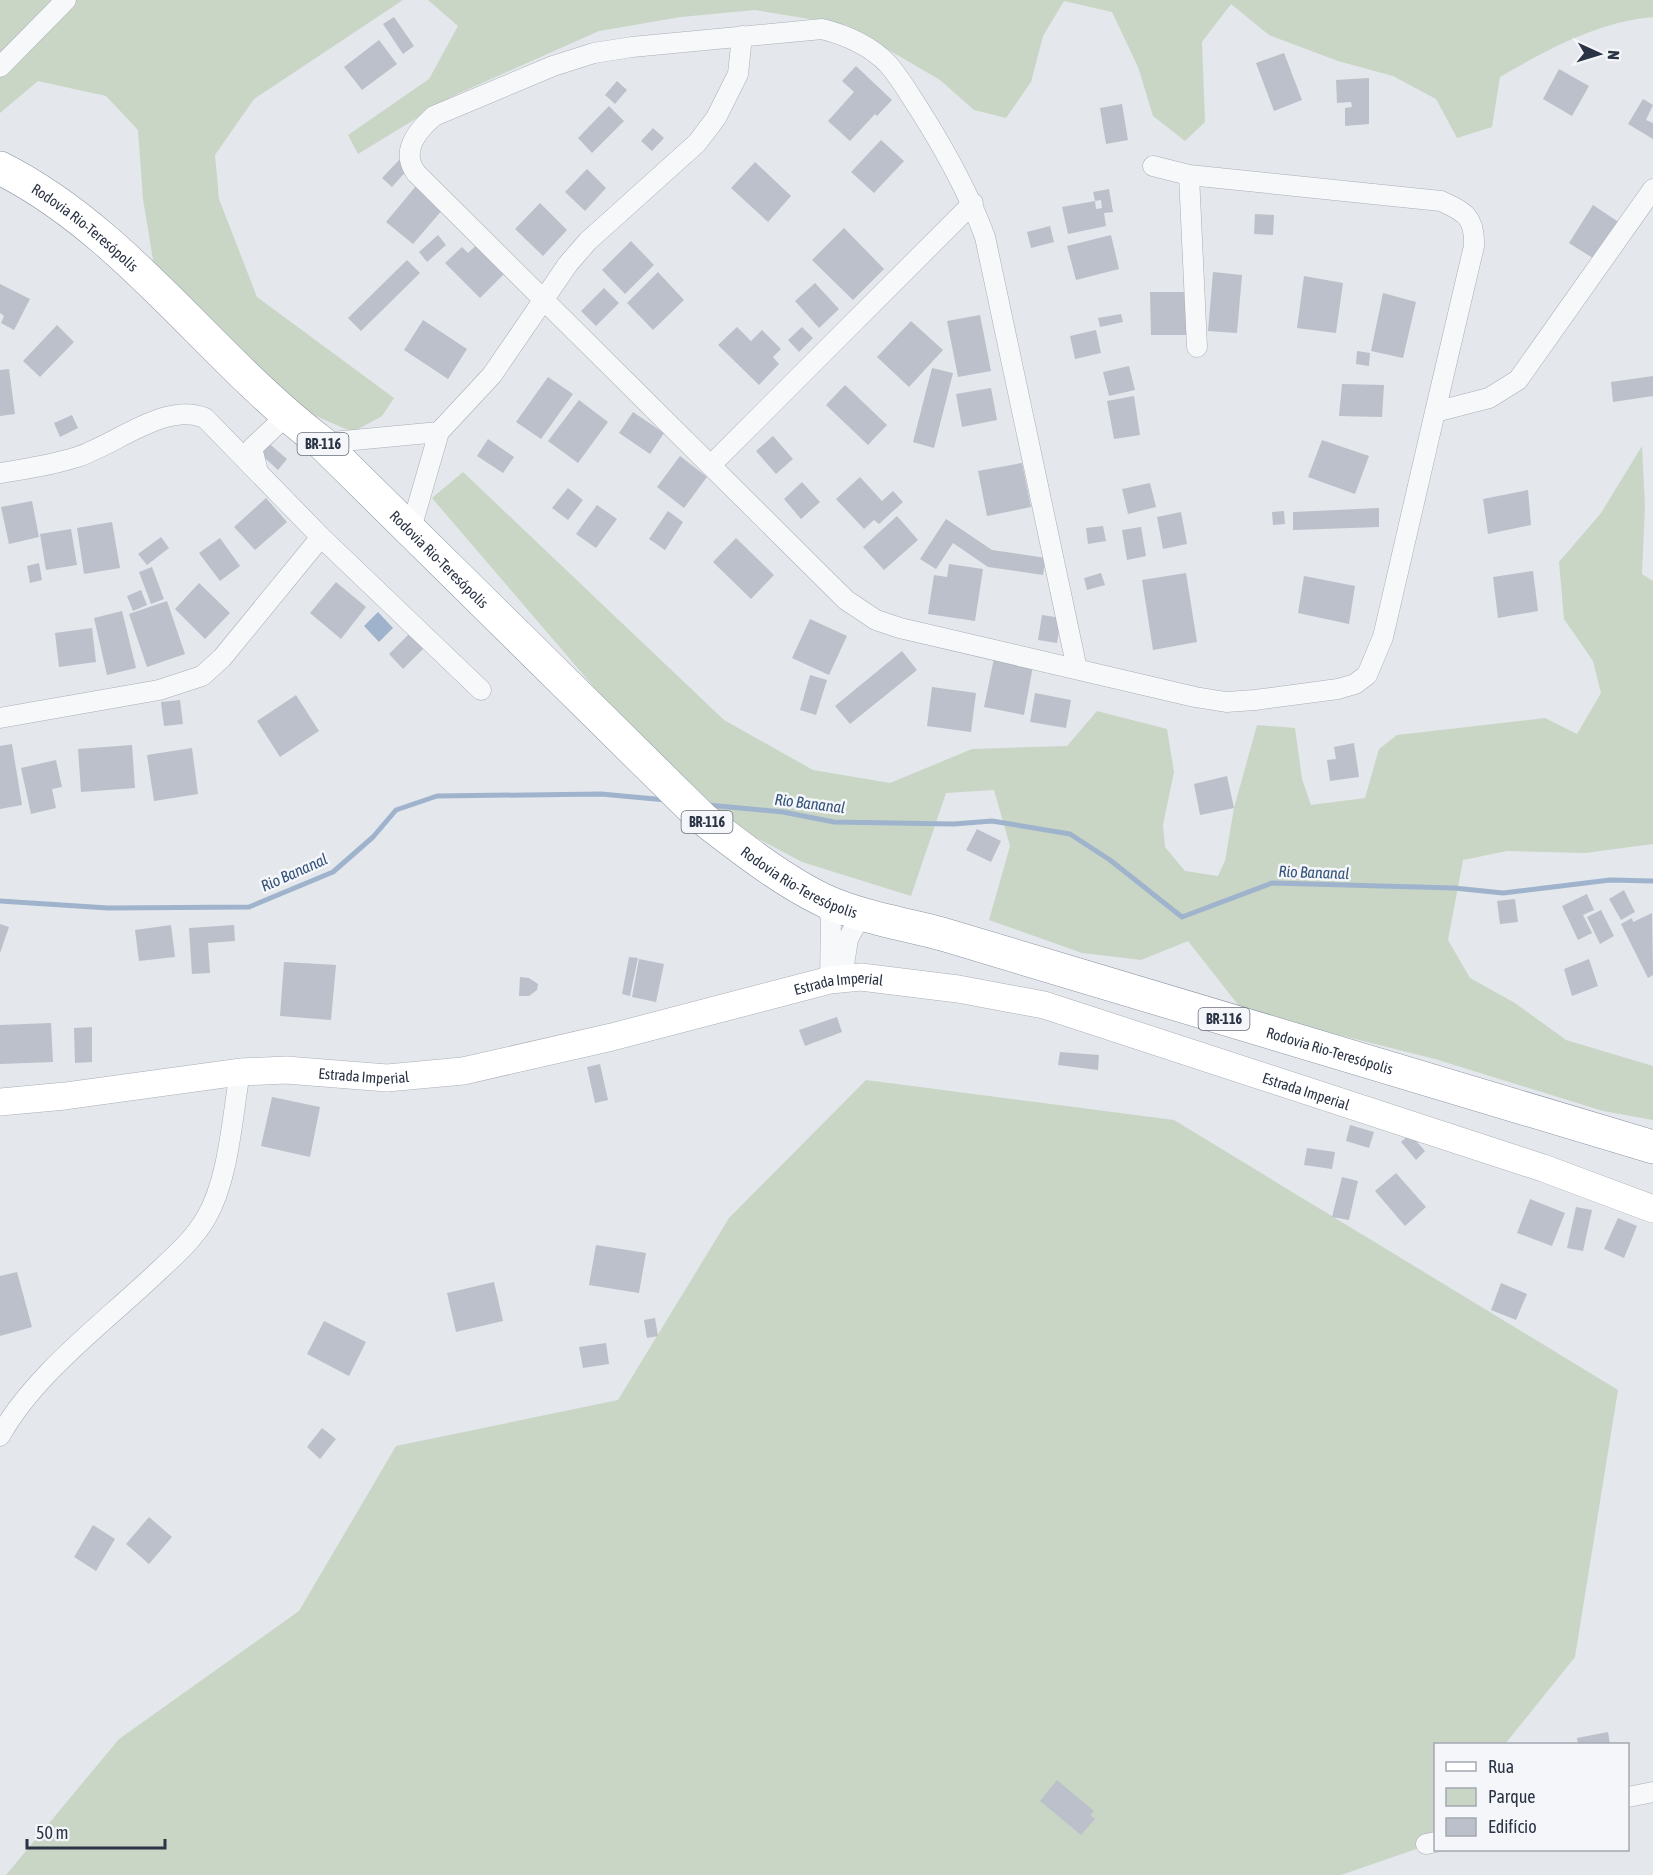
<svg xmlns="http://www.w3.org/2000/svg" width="1653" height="1875" viewBox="0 0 1653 1875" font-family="'Asap Condensed',sans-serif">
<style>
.green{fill:#c9d6c5}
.water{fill:#9fb4cc}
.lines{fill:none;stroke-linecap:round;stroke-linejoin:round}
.stream{stroke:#9fb4cc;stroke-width:5}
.building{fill:#bbc0ca}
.street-casing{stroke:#a9aeb7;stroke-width:21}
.secondary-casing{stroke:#a9aeb7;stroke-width:28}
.highway-casing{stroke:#8b94a3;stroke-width:34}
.street{stroke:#f7f8fa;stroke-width:20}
.secondary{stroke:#fff;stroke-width:27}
.highway{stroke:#fff;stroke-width:33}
.labels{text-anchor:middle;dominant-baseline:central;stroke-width:5;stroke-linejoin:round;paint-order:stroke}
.shield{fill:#f4f6f9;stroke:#676e7b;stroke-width:1.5}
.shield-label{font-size:14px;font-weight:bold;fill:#2b3445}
.street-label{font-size:15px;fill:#2b3445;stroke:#f4f6f9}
.water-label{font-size:16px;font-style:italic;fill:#34527a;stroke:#f4f6f9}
</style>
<rect width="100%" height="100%" fill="#e4e7ec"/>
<path class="green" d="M 0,0 L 403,0 L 254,99 L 215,155 L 219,199 L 257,297 L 394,398 L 382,416 L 353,432 L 311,414 L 155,272 L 143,199 L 138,130 L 106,96 L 38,81 L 0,113 Z
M 428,0 L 1653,0 L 1653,17 C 1598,22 1548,49 1500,77 L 1492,127 L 1457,138 L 1436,99 L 1393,76 L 1338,61 L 1269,35 L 1231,4 L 1202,42 L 1205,122 L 1185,141 L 1153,116 L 1138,67 L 1112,12 L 1064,1 L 1043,36 L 1031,82 L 1006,118 L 974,110 L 940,80 L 846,25 L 755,10 L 681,17 L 599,31 L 453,96 L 358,154 L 348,135 L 429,79 L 458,26 Z
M 1642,446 L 1645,506 L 1642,574 L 1653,581 L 1653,844 L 1585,853 L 1507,851 L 1463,860 L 1448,940 L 1470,978 L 1515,1003 L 1566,1040 L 1653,1066 L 1653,1120 L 1603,1111 L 1435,1059 L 1243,1011 L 1188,941 L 1141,960 L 1082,953 L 989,920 L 1010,846 L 994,790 L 946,793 L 911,896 L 802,862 L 734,826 L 611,707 L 432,498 L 463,472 L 724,720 L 813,770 L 890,783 L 972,749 L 1067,746 L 1097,711 L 1167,729 L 1174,772 L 1163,825 L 1165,847 L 1185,871 L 1218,876 L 1225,861 L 1234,808 L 1257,725 L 1295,728 L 1302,779 L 1311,805 L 1365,798 L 1379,749 L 1397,735 L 1545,718 L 1577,734 L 1601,693 L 1593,661 L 1564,619 L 1559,562 L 1601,513 Z
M 866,1080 L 1174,1120 L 1618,1390 L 1575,1657 L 1505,1744 L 1436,1744 L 1435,1832 L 1425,1846 L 1341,1875 L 6,1875 L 119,1739 L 299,1611 L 396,1446 L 618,1400 L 729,1218 Z"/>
<path class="water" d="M 378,612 L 393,628 L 379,642 L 364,626 Z"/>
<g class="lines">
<path class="stream" d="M 708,805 L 783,812 L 834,822 L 954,824 L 992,821 L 1070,834 L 1110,860 L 1182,917 L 1272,883 L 1454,888 L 1503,893 L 1610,880 L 1653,881
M 0,901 L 108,908 L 249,907 L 333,872 L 373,837 L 396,810 L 437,796 L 601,794 L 666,800"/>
</g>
<path class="building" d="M 394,17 L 414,46 L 403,54 L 383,24 Z
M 379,40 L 397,64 L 362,90 L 344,67 Z
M 1284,53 L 1302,100 L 1274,111 L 1256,63 Z
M 856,66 L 892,100 L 877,116 L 875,114 L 850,141 L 828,121 L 854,92 L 842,81 Z
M 1559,69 L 1589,86 L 1572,116 L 1543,99 Z
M 1369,78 L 1369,124 L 1345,126 L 1345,108 L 1352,107 L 1351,102 L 1337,103 L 1336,80 Z
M 617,81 L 627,90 L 615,104 L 605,95 Z
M 1643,99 L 1653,105 L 1646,120 L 1653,123 L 1653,139 L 1628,124 Z
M 1122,104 L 1128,140 L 1106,144 L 1100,108 Z
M 609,106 L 624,121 L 592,153 L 578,138 Z
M 653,128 L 664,138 L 652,151 L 641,141 Z
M 881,140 L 904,161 L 874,193 L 851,172 Z
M 399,160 L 409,168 L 392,187 L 382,178 Z
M 755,162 L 791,196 L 768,222 L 731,188 Z
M 587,169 L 606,188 L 585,211 L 565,192 Z
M 416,186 L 443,209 L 413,244 L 386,222 Z
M 1109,189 L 1113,212 L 1104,213 L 1106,226 L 1068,234 L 1062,207 L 1095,201 L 1096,209 L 1102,208 L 1101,200 L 1095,201 L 1093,192 Z
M 540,203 L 567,230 L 543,256 L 515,229 Z
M 1593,205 L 1620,223 L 1596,260 L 1569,243 Z
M 1255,214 L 1274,215 L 1273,235 L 1254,234 Z
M 1050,226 L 1054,242 L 1031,248 L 1027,232 Z
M 844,228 L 884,269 L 853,300 L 812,260 Z
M 438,235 L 446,245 L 427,262 L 419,252 Z
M 1111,235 L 1119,269 L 1076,280 L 1067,246 Z
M 481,241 L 509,269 L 480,298 L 445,263 L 462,247 L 468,253 Z
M 631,241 L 654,265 L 625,294 L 602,270 Z
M 407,260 L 420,273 L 361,331 L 348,318 Z
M 658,272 L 684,300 L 653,330 L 627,303 Z
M 1213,272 L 1242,275 L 1237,333 L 1208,331 Z
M 1304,276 L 1343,283 L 1336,333 L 1297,328 Z
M 815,283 L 839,309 L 819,328 L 795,301 Z
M 0,284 L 30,299 L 14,330 L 1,323 L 4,316 L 0,313 Z
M 604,288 L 619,303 L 596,326 L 581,311 Z
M 1150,292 L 1187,292 L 1187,335 L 1151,335 Z
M 1383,293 L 1416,302 L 1403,358 L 1371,351 Z
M 1121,314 L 1123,322 L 1100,327 L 1098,318 Z
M 980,315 L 991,371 L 958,377 L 947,321 Z
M 423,320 L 467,349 L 448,379 L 404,350 Z
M 911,321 L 943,350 L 909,387 L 877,357 Z
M 57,325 L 74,342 L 40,377 L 23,361 Z
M 737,327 L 751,341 L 762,330 L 781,349 L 773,357 L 779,364 L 759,385 L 718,345 Z
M 802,327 L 813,338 L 799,352 L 788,340 Z
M 1096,330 L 1101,353 L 1075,359 L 1070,336 Z
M 1357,351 L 1370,353 L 1369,366 L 1356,364 Z
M 1129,366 L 1135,390 L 1109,396 L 1103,372 Z
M 932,368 L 953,373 L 934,448 L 913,442 Z
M 9,369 L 15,414 L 0,416 L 0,370 Z
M 1653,376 L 1653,396 L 1613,402 L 1611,382 Z
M 548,377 L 573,394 L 541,439 L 516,422 Z
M 1342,384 L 1384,385 L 1382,417 L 1339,416 Z
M 845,385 L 887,425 L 868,445 L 826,405 Z
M 991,388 L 997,420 L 962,427 L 956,394 Z
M 1134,396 L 1140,435 L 1114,439 L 1107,401 Z
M 579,400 L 608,422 L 578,463 L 548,441 Z
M 633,412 L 664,433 L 650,454 L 619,433 Z
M 72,415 L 78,428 L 60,437 L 54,423 Z
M 773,436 L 793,459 L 776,474 L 756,451 Z
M 488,439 L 514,457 L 503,473 L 477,456 Z
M 265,440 L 287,459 L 278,470 L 256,450 Z
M 1322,440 L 1369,456 L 1355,494 L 1308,477 Z
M 680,456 L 707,477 L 684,508 L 657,487 Z
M 1022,463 L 1031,507 L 987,516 L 978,471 Z
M 860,477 L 882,501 L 893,491 L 903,502 L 879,524 L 874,520 L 864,529 L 836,499 Z
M 802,482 L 820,502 L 801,519 L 784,499 Z
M 1150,483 L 1156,507 L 1128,514 L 1122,489 Z
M 568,488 L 583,500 L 568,520 L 552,508 Z
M 1528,490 L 1531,525 L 1488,534 L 1483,499 Z
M 266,498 L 287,522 L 255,550 L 234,527 Z
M 32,501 L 39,537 L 9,544 L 1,507 Z
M 597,505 L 617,519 L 596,548 L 576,534 Z
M 1379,508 L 1379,527 L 1293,530 L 1293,512 Z
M 668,511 L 683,522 L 665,550 L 649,539 Z
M 1284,511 L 1285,524 L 1273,525 L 1272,512 Z
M 1181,512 L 1187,544 L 1163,549 L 1157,517 Z
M 897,516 L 918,540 L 884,570 L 863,547 Z
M 946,519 L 992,550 L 1046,558 L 1043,575 L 988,567 L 953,543 L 936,569 L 920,559 Z
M 112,522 L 120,568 L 84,574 L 77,528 Z
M 1103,526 L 1106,541 L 1088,544 L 1086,528 Z
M 1141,527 L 1146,556 L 1127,560 L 1122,530 Z
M 71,529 L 77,565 L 46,570 L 40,534 Z
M 161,537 L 169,548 L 147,565 L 138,554 Z
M 220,538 L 240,566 L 220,581 L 199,553 Z
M 736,538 L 774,575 L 751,599 L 713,562 Z
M 39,563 L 42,580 L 30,583 L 27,566 Z
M 949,564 L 983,569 L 975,621 L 928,614 L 934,575 L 947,577 Z
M 152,567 L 164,599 L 151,604 L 139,572 Z
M 1533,571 L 1538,611 L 1498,618 L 1493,577 Z
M 1101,573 L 1105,585 L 1087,590 L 1084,578 Z
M 1186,573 L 1197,642 L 1153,650 L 1142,580 Z
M 1304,576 L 1355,586 L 1349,624 L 1298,613 Z
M 336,582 L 366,607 L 341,639 L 310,613 Z
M 199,583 L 230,613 L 205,639 L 175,609 Z
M 141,590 L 147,605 L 133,611 L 127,596 Z
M 167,601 L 185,654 L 147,667 L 129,614 Z
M 122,611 L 136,668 L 107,675 L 94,618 Z
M 1042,615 L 1061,618 L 1057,643 L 1038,640 Z
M 810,619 L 847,636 L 829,675 L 792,658 Z
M 92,628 L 96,662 L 59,667 L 55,633 Z
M 410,633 L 424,648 L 403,669 L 389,654 Z
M 902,651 L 917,670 L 850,724 L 835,706 Z
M 994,658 L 1033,666 L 1024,715 L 984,707 Z
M 810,675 L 827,680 L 816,715 L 800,710 Z
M 932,687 L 976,693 L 971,732 L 927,726 Z
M 1035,693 L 1071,700 L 1066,728 L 1030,722 Z
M 296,695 L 319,731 L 280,757 L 257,721 Z
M 180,700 L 183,724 L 164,726 L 161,702 Z
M 1354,743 L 1359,777 L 1330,781 L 1327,760 L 1336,759 L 1334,747 Z
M 12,744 L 22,805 L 0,809 L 0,746 Z
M 132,745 L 135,788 L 81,792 L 78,749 Z
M 192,748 L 198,794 L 154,801 L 147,755 Z
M 56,760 L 62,787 L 52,789 L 56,808 L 31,814 L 21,768 Z
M 1227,776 L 1234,808 L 1200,815 L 1194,784 Z
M 977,829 L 1001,841 L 991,862 L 966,850 Z
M 1624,890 L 1635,912 L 1621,920 L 1609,899 Z
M 1587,894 L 1594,910 L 1583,915 L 1592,933 L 1578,940 L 1562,906 Z
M 1515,899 L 1518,922 L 1500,924 L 1497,901 Z
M 1601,910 L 1614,936 L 1600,944 L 1587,917 Z
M 1652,913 L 1653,975 L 1648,978 L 1621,924 L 1632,918 L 1633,922 Z
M 0,924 L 9,927 L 0,953 Z
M 171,925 L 175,957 L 139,961 L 135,930 Z
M 234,925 L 235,941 L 208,943 L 210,973 L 192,974 L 189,928 Z
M 629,957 L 638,958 L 630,996 L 622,994 Z
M 639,959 L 664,964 L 656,1002 L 632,997 Z
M 1589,959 L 1598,986 L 1572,996 L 1564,969 Z
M 284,962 L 336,965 L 331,1020 L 280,1016 Z
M 520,977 L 529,978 L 538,984 L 537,990 L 529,996 L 519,996 Z
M 837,1017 L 842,1032 L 805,1046 L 799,1030 Z
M 51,1023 L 53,1062 L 0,1064 L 0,1025 Z
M 92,1027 L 92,1062 L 75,1063 L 74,1028 Z
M 1060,1052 L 1099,1055 L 1098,1070 L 1058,1065 Z
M 600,1064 L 608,1100 L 595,1103 L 587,1067 Z
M 272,1097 L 320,1107 L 310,1157 L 261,1146 Z
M 1350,1125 L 1374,1132 L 1369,1148 L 1346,1141 Z
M 1410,1134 L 1425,1151 L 1416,1160 L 1401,1142 Z
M 1307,1148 L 1335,1152 L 1332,1169 L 1304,1165 Z
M 1396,1173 L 1426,1207 L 1405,1226 L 1375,1191 Z
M 1342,1177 L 1358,1181 L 1349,1220 L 1332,1217 Z
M 1530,1199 L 1565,1213 L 1552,1246 L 1517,1233 Z
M 1576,1207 L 1592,1210 L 1583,1251 L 1567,1248 Z
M 1618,1218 L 1637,1226 L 1624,1258 L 1604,1249 Z
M 596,1245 L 646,1253 L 639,1293 L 589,1285 Z
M 17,1272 L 32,1327 L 0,1336 L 0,1276 Z
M 494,1282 L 503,1321 L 456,1332 L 447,1293 Z
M 1501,1283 L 1527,1294 L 1516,1320 L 1491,1310 Z
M 655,1318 L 658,1336 L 647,1338 L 644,1320 Z
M 324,1321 L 366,1342 L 349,1376 L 307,1354 Z
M 606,1343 L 609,1364 L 583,1368 L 579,1347 Z
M 322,1428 L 336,1439 L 320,1459 L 307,1447 Z
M 149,1517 L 172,1537 L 149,1564 L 126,1544 Z
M 93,1525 L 115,1539 L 96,1571 L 74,1557 Z
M 1608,1732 L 1610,1744 L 1578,1744 L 1577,1738 Z
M 1057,1780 L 1094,1811 L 1090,1815 L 1095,1819 L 1081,1835 L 1040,1801 Z"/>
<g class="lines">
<g class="street-casing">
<path id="street" d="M 0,67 L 66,0
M 1153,166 L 1189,175 L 1441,201 C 1465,212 1475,217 1474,246 L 1435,412
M 1189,175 L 1197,347
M 322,443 L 439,432
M 711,465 L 973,203
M 257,468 L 252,448 L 286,416
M 0,473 C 26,469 52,465 77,457 C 115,445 166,401 205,418 L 321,537 L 481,690
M 410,532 L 439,432 L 492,375 L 568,264 L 588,241 L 697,143 L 716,118 L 738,74 L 742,36
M 1077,669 L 985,237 C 968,191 945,150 919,109 C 909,94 899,76 887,63 C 869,45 846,35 822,29 L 632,47 L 594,53 L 553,66 L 434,116 C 417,131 400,151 416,173 L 846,600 L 876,620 L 900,628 L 1195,697 L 1226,702 L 1255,700 L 1338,689 L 1355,684 L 1367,675 L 1383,637 L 1435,412 L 1489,398 L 1518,380 L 1653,189
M 0,718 L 159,690 L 202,676 L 222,658 L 321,537
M 824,900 L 831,918 L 830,980
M 842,978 L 848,939 L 862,913
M 0,1436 C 33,1376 101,1325 151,1278 C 171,1259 192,1242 206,1218 C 229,1179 232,1117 240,1072
M 1628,1797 L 1653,1792
M 1426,1844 L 1436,1842"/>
</g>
<g class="secondary-casing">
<g id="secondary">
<path id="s1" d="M 0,1102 L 65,1096 L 240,1072 L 286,1070 L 387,1078 L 463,1071 L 612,1037 L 830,980 L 861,977 L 958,989 L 1044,1005 L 1543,1168 L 1653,1209"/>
</g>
</g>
<g class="highway-casing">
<g id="highway">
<path id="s2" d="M 0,168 C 127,232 210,358 322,443 L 702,818 C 740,847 780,879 823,900 C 860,917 904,924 942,934 L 1653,1147"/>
</g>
</g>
<use href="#street" class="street"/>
<use href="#secondary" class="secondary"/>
<use href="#highway" class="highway"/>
</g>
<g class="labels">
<g class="shield">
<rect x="297.5" y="433" width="51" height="22" rx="4.5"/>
<rect x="681.5" y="811" width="51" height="22" rx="4.5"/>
<rect x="1198.5" y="1008" width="51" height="22" rx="4.5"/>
</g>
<g class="shield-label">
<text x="323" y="444">BR-116</text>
<text x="707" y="822">BR-116</text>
<text x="1224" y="1019">BR-116</text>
</g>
<g class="street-label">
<text stroke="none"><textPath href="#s2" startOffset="104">Rodovia Rio-Teresópolis</textPath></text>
<text stroke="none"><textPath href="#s2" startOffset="590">Rodovia Rio-Teresópolis</textPath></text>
<text stroke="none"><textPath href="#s2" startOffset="1076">Rodovia Rio-Teresópolis</textPath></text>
<text stroke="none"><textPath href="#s1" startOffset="852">Estrada Imperial</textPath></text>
<text stroke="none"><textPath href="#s2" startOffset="1634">Rodovia Rio-Teresópolis</textPath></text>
<text stroke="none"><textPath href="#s1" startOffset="366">Estrada Imperial</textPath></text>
<text stroke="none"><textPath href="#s1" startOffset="1336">Estrada Imperial</textPath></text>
</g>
<g class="water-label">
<text transform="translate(810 803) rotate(7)">Rio Bananal</text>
<text transform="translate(294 872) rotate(-24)">Rio Bananal</text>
<text transform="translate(1314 872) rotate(2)">Rio Bananal</text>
</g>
</g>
<rect x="1434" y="1743" width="195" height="108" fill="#f4f6f9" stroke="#a4a8b1" stroke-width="1.5"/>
<rect x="1446" y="1762" width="30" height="9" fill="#ffffff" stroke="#a4a8b1" stroke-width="1.5"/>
<text x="1488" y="1773" font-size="18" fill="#2b3445">Rua</text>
<rect x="1446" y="1788" width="30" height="18" fill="#c9d6c5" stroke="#a4a8b1" stroke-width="1.5"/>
<text x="1488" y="1803" font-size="18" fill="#2b3445">Parque</text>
<rect x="1446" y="1818" width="30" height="18" fill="#bbc0ca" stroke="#a4a8b1" stroke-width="1.5"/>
<text x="1488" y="1833" font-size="18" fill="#2b3445">Edifício</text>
<g transform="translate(1599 54) rotate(94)" stroke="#f4f6f9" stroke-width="4.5" paint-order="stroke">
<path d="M0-4.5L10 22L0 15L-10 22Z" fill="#2b3445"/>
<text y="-9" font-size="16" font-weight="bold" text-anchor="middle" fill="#2b3445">N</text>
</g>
<path d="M27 1839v9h138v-9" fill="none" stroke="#2b3445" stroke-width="3"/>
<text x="36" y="1839" font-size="18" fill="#2b3445" stroke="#f4f6f9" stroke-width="4.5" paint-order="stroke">50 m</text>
</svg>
